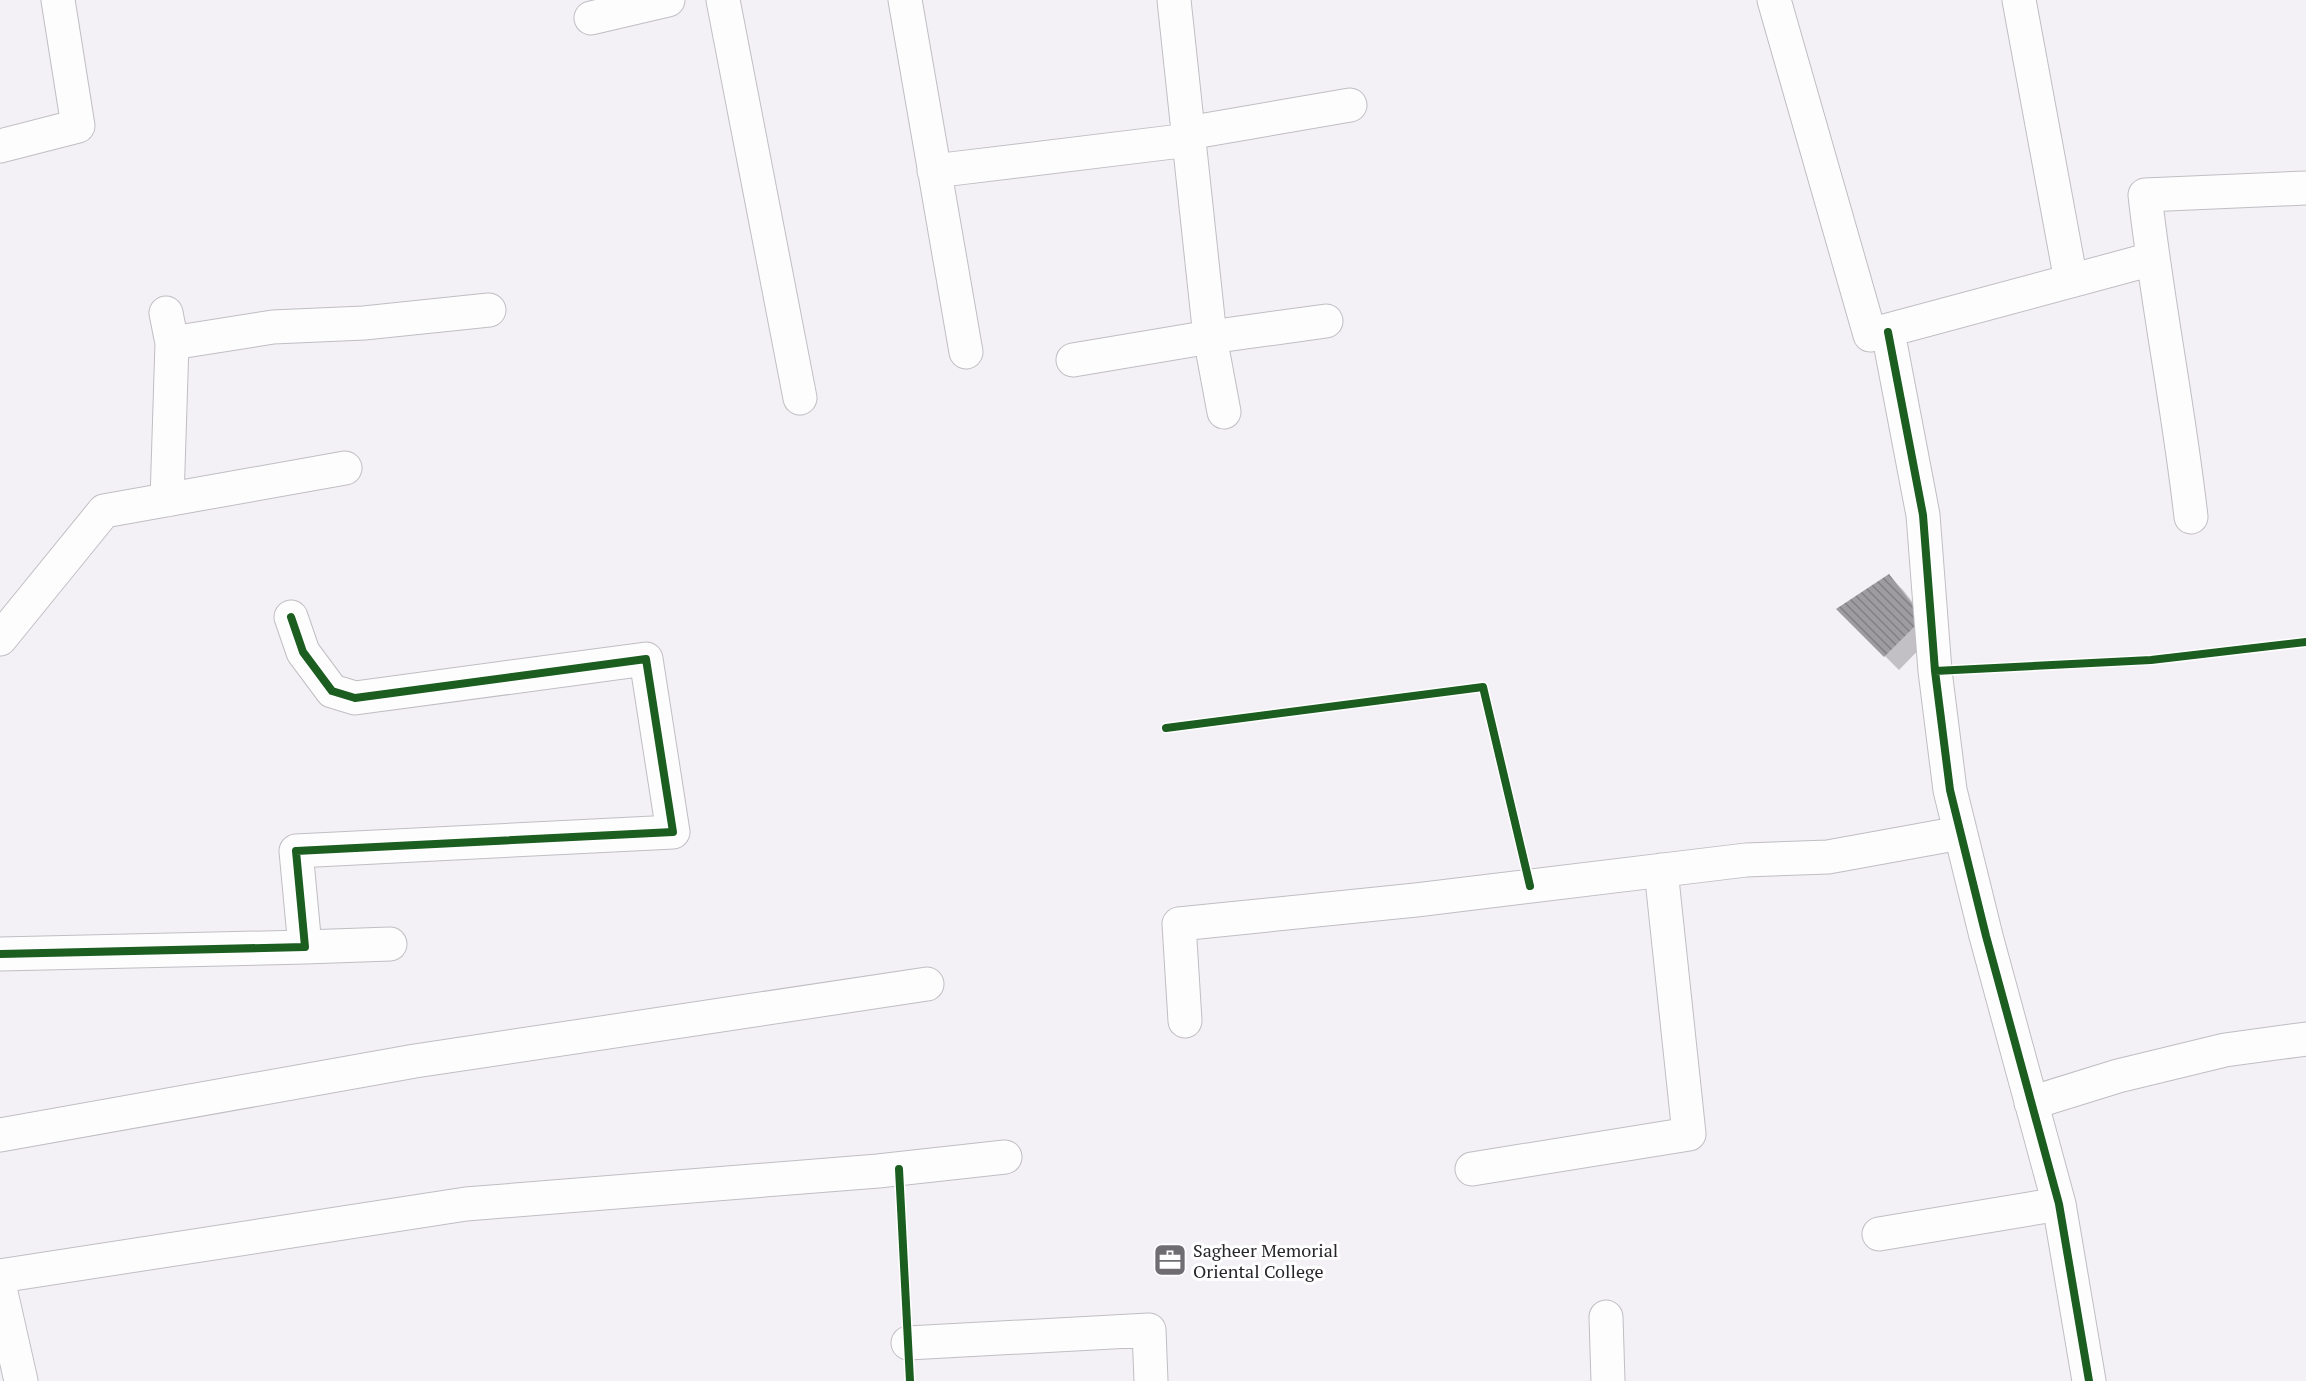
<svg xmlns="http://www.w3.org/2000/svg" width="2306" height="1381" viewBox="0 0 2306 1381" font-family="'PT Serif',serif">
<style>
.shadow{fill:#0003}
.building{fill:url(#building-back-hatch)}
.lines{fill:none;stroke-linecap:round;stroke-linejoin:round}
.minor-casing{stroke:#c0bec3;stroke-width:35}
.minor{stroke:#fdfdfe;stroke-width:33}
.cycleway-casing{stroke:#fff;stroke-width:11}
.cycleway{stroke:#1b5e20;stroke-width:8}
.labels{text-anchor:middle;dominant-baseline:central;stroke-width:6;stroke-linejoin:round;paint-order:stroke}
.poi-label{font-size:18px;fill:#28262b;stroke:#fff;text-anchor:start}
</style>
<defs>
<pattern id="building-back-hatch" width="6" height="6" patternUnits="userSpaceOnUse" patternTransform="scale(1.5)"><rect width="6" height="6" fill="#9f9ca1"/><path d="M-1 5l2 2M0 0l6 6M5-1l2 2" fill="none" stroke="#827f83"/></pattern>
</defs>
<rect width="100%" height="100%" fill="#f3f0f6"/>
<path class="shadow" d="M 1889,576 L 1903,590 L 1936,632 L 1899,670 L 1839,610 Z"/>
<path class="building" d="M 1889,574 L 1923,618 L 1884,657 L 1836,609 Z"/>
<g class="lines">
<g class="minor-casing">
<path id="minor" d="M 723,0 L 800,398
M 905,0 L 966,352
M 1174,0 L 1210,337 L 1224,412
M 1774,0 L 1870,335 L 2152,259
M 2019,0 L 2071,281
M 591,18 L 668,0
M 1188,133 L 1350,105
M 0,146 L 78,126 L 58,0
M 934,171 L 1189,140
M 166,313 L 172,343 L 167,500
M 1888,332 L 1923,515 L 1935,671 L 1950,790 L 1986,936 L 2059,1204 L 2089,1381
M 172,343 L 273,327 L 364,323 L 489,310
M 1073,360 L 1210,337 L 1326,321
M 2191,517 C 2179,409 2157,303 2145,195 L 2306,188
M 0,639 L 104,511 L 345,468
M 305,947 L 390,944
M 0,954 L 305,947 L 296,851 L 673,832 L 646,659 L 355,698 L 332,691 L 303,652 L 291,617
M 1185,1021 L 1179,924 L 1416,900 L 1746,860 L 1828,857 L 1960,833
M 2031,1103 L 2118,1076 L 2225,1050 L 2306,1039
M 0,1135 L 415,1061 L 927,984
M 1472,1169 L 1689,1134 L 1661,870
M 1879,1234 L 2059,1204
M 0,1276 L 466,1204 L 878,1171 L 1005,1157
M 0,1288 L 21,1381
M 1606,1317 L 1608,1381
M 908,1343 L 1149,1330 L 1151,1381"/>
</g>
<use href="#minor" class="minor"/>
<g class="cycleway-casing">
<path id="cycleway" d="M 1888,332 L 1923,515 L 1935,671 L 1950,790 L 1986,936 L 2059,1204 L 2089,1381
M 1935,671 L 2151,660 L 2306,642
M 1166,728 L 1483,687 L 1530,886
M 0,954 L 305,947 L 296,851 L 673,832 L 646,659 L 355,698 L 332,691 L 303,652 L 291,617
M 899,1169 L 910,1381"/>
</g>
<use href="#cycleway" class="cycleway"/>
</g>
<defs>
<g id="office-square" transform="scale(1.725)"><rect x="-9" y="-9" width="18" height="18" rx="4" fill="#6f6d72" stroke="#fff"/><path d="M-6-3h4V-5.5h4V-3h4V5H-6ZM-1-4.5V-3h2v-1.5ZM-6 0V1H6V0Z" fill="#fff"/></g>
</defs>
<g fill-rule="evenodd">
<use href="#office-square" x="1170" y="1260"/>
</g>
<g class="labels">
<g class="poi-label">
<text x="1193" y="1250">Sagheer Memorial<tspan x="1193" dy="21">Oriental College</tspan></text>
</g>
</g>
</svg>
